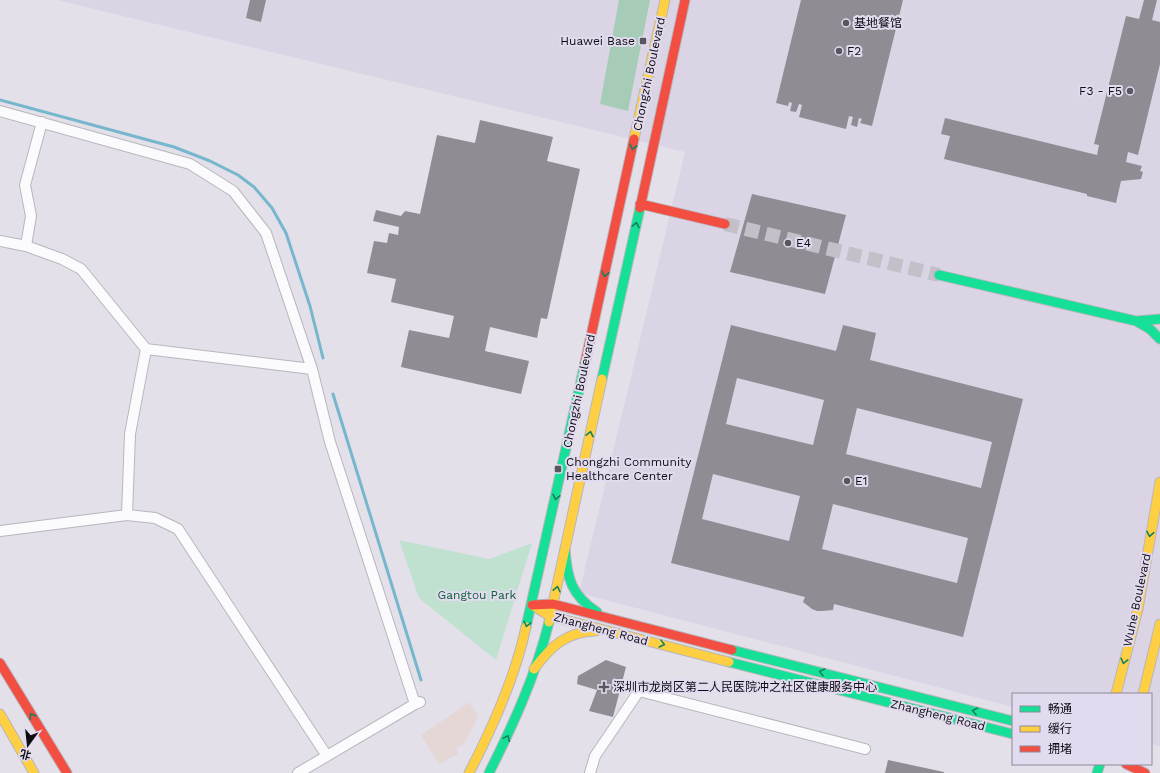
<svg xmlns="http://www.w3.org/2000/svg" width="1160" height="773" viewBox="0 0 1160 773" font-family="'Work Sans','Noto Sans SC',sans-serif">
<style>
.industrial{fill:#dad4e4}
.medical{fill:#e5d7d5}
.green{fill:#c0e1d0}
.forest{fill:#a6ccb8}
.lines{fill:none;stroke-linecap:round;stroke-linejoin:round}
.stream{stroke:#76b7cd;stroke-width:3}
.building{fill:#8f8c93;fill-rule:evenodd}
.secondary-tunnel{stroke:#c3c0ca;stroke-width:14;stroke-dasharray:14 7;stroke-linecap:butt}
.street-casing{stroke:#b8b6bd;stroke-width:12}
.fast-casing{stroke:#b8b6bd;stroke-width:11}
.slow-casing{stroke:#b8b6bd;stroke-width:11}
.jam-casing{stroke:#b8b6bd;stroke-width:11}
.street{stroke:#fbfafc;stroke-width:10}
.fast{stroke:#16e098;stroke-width:9}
.slow{stroke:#ffcf43;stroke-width:9}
.jam{stroke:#f24e42;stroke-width:9}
.oneway{stroke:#13815c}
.poi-dot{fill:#59565e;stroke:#e2dbef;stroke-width:1.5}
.labels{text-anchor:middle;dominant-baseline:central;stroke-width:4;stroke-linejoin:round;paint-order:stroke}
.poi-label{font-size:12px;fill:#0f0c13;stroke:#e2dbef;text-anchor:start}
.street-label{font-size:12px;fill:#0f0c13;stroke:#e2dbef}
.park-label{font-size:12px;fill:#0d623a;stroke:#e2dbef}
</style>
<rect width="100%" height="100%" fill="#e3e0ea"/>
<path class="industrial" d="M 57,0 L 1160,0 L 1160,746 L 1151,744 L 1151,694 L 1013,694 L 1013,707 L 579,593 L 685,152 Z"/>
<path class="medical" d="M 470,702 L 478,717 L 464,744 L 456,748 L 458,754 L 439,764 L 421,735 Z"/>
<path class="green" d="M 399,540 L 489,559 L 532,543 L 496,660 L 419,598 Z"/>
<path class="forest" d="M 619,0 L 650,0 L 628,111 L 600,104 Z"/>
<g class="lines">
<path class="stream" d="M 0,100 L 174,147 L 210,161 L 238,175 L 254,187 L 272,208 L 286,233 L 310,306 L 323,358
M 333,394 L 421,680"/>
</g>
<path class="building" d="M 250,0 L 266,0 L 261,22 L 246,18 Z
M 801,0 L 903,0 L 872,126 L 860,123 L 862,119 L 859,118 L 857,127 L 851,125 L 853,117 L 849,116 L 846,129 L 799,117 L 802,105 L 799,104 L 796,112 L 790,111 L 792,103 L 789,102 L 788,106 L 776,103 Z
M 1144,0 L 1157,0 L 1152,20 L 1160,22 L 1160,64 L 1138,155 L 1128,152 L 1126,162 L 1142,166 L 1140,171 L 1143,172 L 1141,179 L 1121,181 L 1116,203 L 1087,196 L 1087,194 L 944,159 L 950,136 L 941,134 L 945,118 L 1097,155 L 1099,145 L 1094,144 L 1126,16 L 1139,19 Z
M 480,120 L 553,137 L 547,161 L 580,169 L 547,319 L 541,318 L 537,338 L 490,327 L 485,351 L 529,361 L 521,394 L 401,367 L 409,330 L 449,338 L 454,316 L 391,302 L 396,279 L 367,273 L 374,241 L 387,243 L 389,233 L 398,235 L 399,227 L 373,221 L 376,210 L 401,216 L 405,211 L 420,214 L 437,135 L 475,143 Z
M 752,194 L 846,215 L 825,294 L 730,272 Z
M 731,325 L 836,351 L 843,325 L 876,333 L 870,360 L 1023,399 L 963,637 L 834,604 L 833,610 L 822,611 L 817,611 L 812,609 L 803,602 L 805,597 L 671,563 ZM 737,378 L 824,400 L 813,445 L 726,424 ZM 857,408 L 992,442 L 981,488 L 846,454 ZM 713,474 L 800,496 L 789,541 L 702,519 ZM 833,504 L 968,538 L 957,583 L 822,549 Z
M 606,660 L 626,667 L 613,717 L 589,711 L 597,690 L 577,684 L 578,676 Z
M 888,760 L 944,772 L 944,773 L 885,773 Z"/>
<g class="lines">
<path class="secondary-tunnel" d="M 725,224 L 939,275"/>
<g class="street-casing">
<path id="street" d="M 0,111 L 190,164 L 233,191 L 266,233 L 312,369 L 330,442 L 415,704
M 0,241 L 26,246 L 62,259 L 81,269 L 146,349 L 312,369
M 26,246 L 31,216 L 25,185 L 42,122
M 127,515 L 130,434 L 146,349
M 0,531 L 127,515 L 155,518 L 178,529 L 327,756
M 298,773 L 415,704 L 420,702
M 590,773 L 595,756 L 639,691 L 865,749"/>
</g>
<g class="fast-casing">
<path id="fast" d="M 939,275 L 1136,321
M 1136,321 L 1150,329 L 1160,339
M 1136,321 L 1160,319
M 602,379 L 640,208
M 565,549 C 567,578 571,595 597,612
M 526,627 L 585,363
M 732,650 L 1013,721
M 729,662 L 1013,734
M 489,773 C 513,725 536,675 549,622
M 1097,773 L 1100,764"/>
</g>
<g class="slow-casing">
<path id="slow" d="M 634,139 L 665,0
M 532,605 L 550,616 L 729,662
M 549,622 L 602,379
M 534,669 C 551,646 566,632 596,631
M 1116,694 L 1138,609 L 1160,482
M 1143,694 L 1160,624
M 0,714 L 34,773
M 469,773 C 493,727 515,678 526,627"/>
</g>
<g class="jam-casing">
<path id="jam" d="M 640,204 L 725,224
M 640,208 L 685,0
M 585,363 L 634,139
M 532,605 L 553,604 L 732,650
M 0,663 L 67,773
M 1126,764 L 1145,773"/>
</g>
<use href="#street" class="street"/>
<use href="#fast" class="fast"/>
<use href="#slow" class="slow"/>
<use href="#jam" class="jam"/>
</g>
<defs><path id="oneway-chevron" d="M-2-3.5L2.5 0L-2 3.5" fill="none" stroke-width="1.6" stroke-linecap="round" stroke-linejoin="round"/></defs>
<g class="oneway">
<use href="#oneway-chevron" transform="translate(633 147) rotate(102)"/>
<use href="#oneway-chevron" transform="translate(636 225) rotate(-78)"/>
<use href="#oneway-chevron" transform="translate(605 274) rotate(102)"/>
<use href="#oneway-chevron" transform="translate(590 434) rotate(-78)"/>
<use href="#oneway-chevron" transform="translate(556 497) rotate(102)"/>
<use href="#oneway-chevron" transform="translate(1150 534) rotate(100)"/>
<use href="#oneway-chevron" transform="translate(557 589) rotate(-77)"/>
<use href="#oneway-chevron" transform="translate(527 624) rotate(103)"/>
<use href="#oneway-chevron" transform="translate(662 644) rotate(14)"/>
<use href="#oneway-chevron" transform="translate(1124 661) rotate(104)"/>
<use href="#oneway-chevron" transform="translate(822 672) rotate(-166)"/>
<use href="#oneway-chevron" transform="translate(975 711) rotate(-166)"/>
<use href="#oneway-chevron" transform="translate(32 716) rotate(-121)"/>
<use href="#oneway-chevron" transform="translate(507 738) rotate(-66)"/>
</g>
<g class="poi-dot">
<circle cx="846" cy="23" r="4"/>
<rect x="639" y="37" width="8" height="8" rx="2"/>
<circle cx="839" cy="51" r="4"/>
<circle cx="1130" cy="91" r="4"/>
<circle cx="788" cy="243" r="4"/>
<rect x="554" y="465" width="8" height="8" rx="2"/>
<circle cx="847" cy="481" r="4"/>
<path d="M602 681h4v4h4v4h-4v4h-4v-4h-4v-4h4z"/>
</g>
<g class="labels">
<g class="poi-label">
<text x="854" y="23">基地餐馆</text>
<text x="635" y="41" text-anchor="end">Huawei Base</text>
<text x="847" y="51">F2</text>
<text x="1122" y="91" text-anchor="end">F3 - F5</text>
<text x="796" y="243">E4</text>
<text x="566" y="462">Chongzhi Community<tspan x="566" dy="14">Healthcare Center</tspan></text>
<text x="855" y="481">E1</text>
<text x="613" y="687">深圳市龙岗区第二人民医院冲之社区健康服务中心</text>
</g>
<g class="street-label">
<text transform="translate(649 74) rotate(-78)">Chongzhi Boulevard</text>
<text transform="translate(579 391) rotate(-78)">Chongzhi Boulevard</text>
<text transform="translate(1137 600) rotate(-78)">Wuhe Boulevard</text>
<text transform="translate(601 629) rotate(15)">Zhangheng Road</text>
<text transform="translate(938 715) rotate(14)">Zhangheng Road</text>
</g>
<g class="park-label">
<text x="477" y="595">Gangtou Park</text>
</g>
</g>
<rect x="1012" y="693" width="140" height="72" fill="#e2dbef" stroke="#8e8897"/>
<rect x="1020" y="706" width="20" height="6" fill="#16e098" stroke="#8e8897"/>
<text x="1048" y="713" font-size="12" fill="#0f0c13">畅通</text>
<rect x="1020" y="726" width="20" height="6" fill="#ffcf43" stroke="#8e8897"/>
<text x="1048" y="733" font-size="12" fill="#0f0c13">缓行</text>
<rect x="1020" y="746" width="20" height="6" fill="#f24e42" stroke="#8e8897"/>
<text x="1048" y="753" font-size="12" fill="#0f0c13">拥堵</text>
<g transform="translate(28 745) rotate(195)" stroke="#e2dbef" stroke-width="3" paint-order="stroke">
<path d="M0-3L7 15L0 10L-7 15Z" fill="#0f0c13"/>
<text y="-6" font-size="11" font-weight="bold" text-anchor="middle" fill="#0f0c13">北</text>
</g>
</svg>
